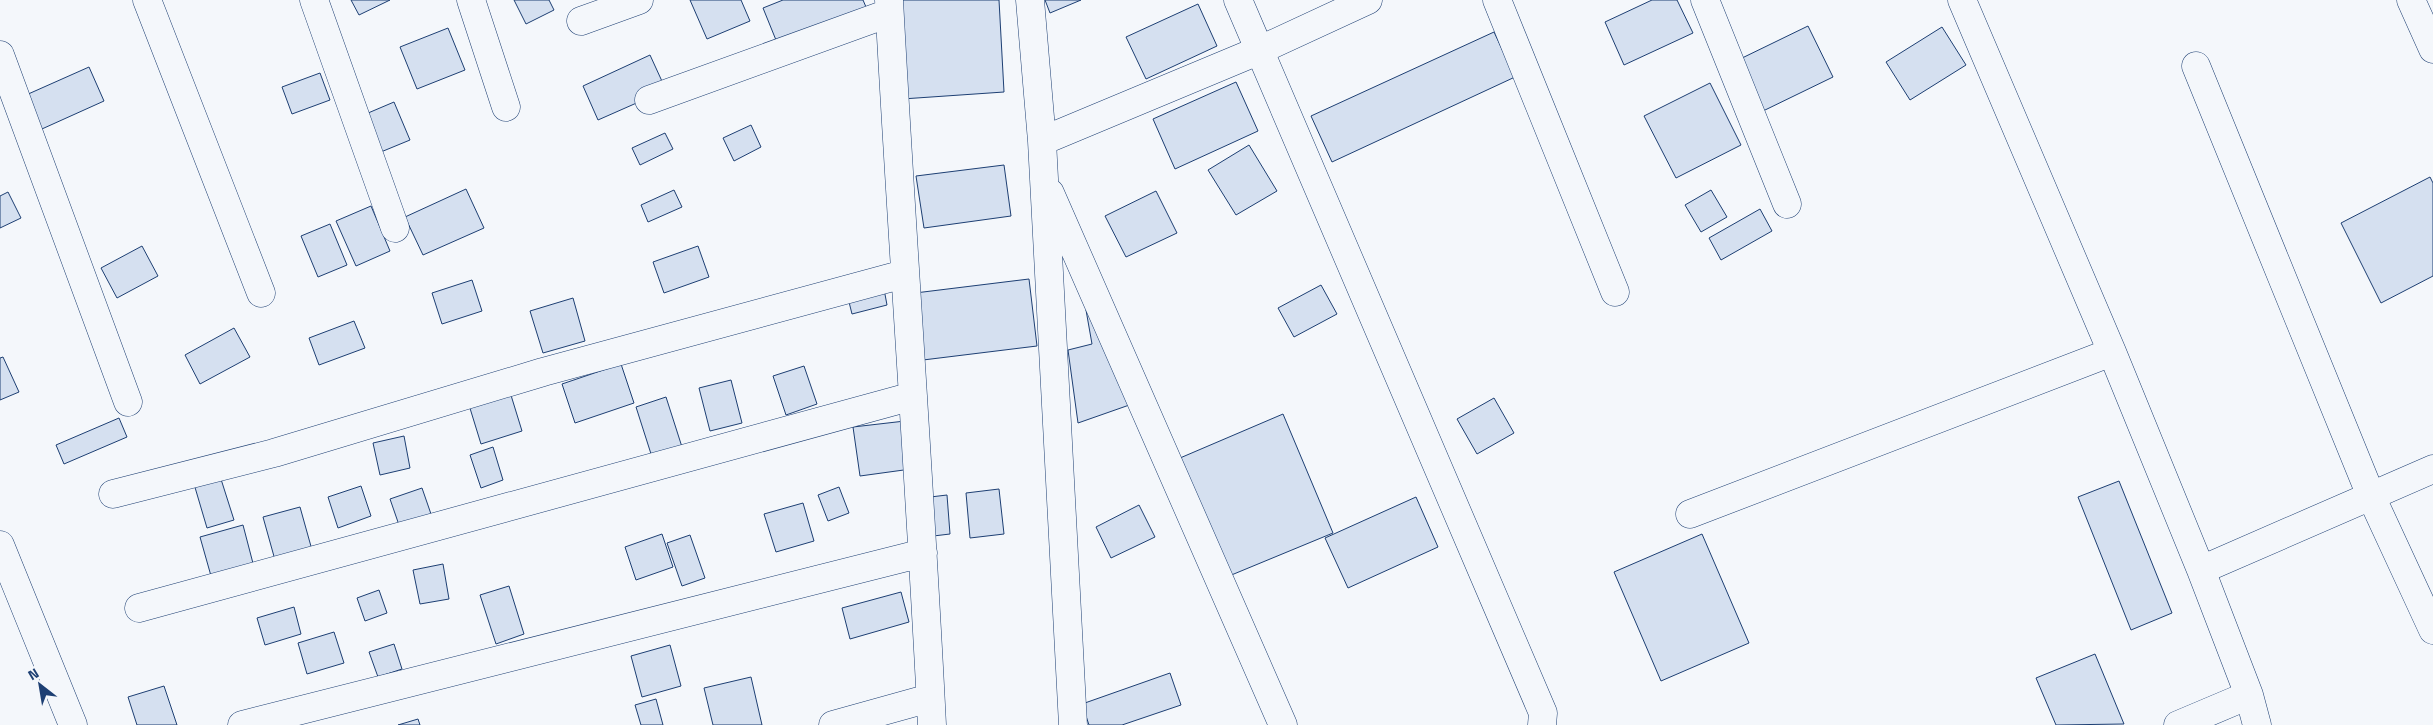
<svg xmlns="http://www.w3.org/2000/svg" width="2433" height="725" viewBox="0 0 2433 725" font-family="'Titillium Web',sans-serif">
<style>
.building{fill:#d5e0f0;stroke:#1d3f73}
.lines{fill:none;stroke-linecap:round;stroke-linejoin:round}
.minor-casing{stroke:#1d3f73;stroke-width:29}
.minor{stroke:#f4f7fb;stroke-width:28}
</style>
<rect width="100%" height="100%" fill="#f4f7fb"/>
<path class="building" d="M 351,0 L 390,0 L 359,15 Z
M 514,0 L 549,0 L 554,10 L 526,24 Z
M 690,0 L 741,0 L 750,21 L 707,39 Z
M 783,0 L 863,0 L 869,14 L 780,50 L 763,8 Z
M 895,0 L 999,0 L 1004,92 L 902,99 Z
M 1045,0 L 1081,0 L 1050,13 Z
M 1652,0 L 1677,0 L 1693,33 L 1624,65 L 1605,22 Z
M 1198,4 L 1217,46 L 1146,79 L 1126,37 Z
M 1808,26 L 1833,77 L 1763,111 L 1738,60 Z
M 1942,27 L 1966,65 L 1910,100 L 1886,62 Z
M 448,28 L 465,70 L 417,89 L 400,47 Z
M 1494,32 L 1515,77 L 1332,162 L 1311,116 Z
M 650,55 L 666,90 L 598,120 L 583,86 Z
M 89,67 L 104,101 L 33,133 L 17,99 Z
M 320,73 L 330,100 L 292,114 L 282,87 Z
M 1236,82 L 1258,131 L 1175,169 L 1153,119 Z
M 1710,83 L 1741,145 L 1676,178 L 1644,116 Z
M 394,102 L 410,140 L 376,154 L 361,116 Z
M 751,125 L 761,147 L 734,161 L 723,138 Z
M 665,133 L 673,149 L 640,165 L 632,148 Z
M 1249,145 L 1277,191 L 1236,215 L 1208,170 Z
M 1004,165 L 1011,216 L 924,228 L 916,176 Z
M 2430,177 L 2433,183 L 2433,276 L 2381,303 L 2341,223 Z
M 466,189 L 484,228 L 423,255 L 405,217 Z
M 674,190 L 682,207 L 648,222 L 641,205 Z
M 1711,190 L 1727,217 L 1701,232 L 1685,205 Z
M 1156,191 L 1177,233 L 1126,257 L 1105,216 Z
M 8,192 L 21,218 L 0,228 L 0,196 Z
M 371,206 L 390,251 L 356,266 L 336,221 Z
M 1760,209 L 1772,231 L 1721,260 L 1709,238 Z
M 330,224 L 347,265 L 318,277 L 301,236 Z
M 142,246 L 158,276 L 117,298 L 101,268 Z
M 698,246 L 709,277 L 664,293 L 653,262 Z
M 1029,279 L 1037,346 L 923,360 L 915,293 Z
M 472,280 L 482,311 L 442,324 L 432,293 Z
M 1321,285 L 1337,314 L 1294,337 L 1278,308 Z
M 884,289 L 887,305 L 852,314 L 848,298 Z
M 573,298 L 585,341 L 543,353 L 530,311 Z
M 1097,307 L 1135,403 L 1078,423 L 1068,350 L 1092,344 L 1086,310 Z
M 354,321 L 365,348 L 319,365 L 309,338 Z
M 234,328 L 250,357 L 200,384 L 185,355 Z
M 3,357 L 19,392 L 0,400 L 0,358 Z
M 621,364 L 634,403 L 575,423 L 562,384 Z
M 804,366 L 817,404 L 786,415 L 773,376 Z
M 731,380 L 742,423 L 710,431 L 699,388 Z
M 510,392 L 522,431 L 481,444 L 469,405 Z
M 666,397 L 682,447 L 652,457 L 636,407 Z
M 1494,398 L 1514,433 L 1477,454 L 1457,419 Z
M 1283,414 L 1333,533 L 1229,576 L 1180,458 Z
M 119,418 L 127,437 L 64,464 L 56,445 Z
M 905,421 L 911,469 L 860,476 L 853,427 Z
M 404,436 L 410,468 L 380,475 L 373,443 Z
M 493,447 L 503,480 L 481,488 L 470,455 Z
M 220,476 L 234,520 L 207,528 L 194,484 Z
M 2119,481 L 2172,613 L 2131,630 L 2078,497 Z
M 361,486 L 371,516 L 338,528 L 328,497 Z
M 839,487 L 849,513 L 828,521 L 818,495 Z
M 422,488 L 431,514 L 399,525 L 390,499 Z
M 999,489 L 1004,534 L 970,538 L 966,493 Z
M 947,495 L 950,534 L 925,537 L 922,498 Z
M 1416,497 L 1438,547 L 1348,588 L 1325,538 Z
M 803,503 L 814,541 L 776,552 L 764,514 Z
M 1139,505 L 1155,537 L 1111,558 L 1096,527 Z
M 300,507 L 312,550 L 275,560 L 263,517 Z
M 243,525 L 255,571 L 213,583 L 200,537 Z
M 662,534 L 673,567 L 636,580 L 625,547 Z
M 1702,534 L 1749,643 L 1661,681 L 1614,572 Z
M 690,535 L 705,578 L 682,586 L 667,543 Z
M 443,564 L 449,599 L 420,604 L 413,570 Z
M 509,586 L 524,634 L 496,644 L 480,595 Z
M 379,590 L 387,613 L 365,621 L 357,598 Z
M 901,592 L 909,622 L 850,639 L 842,608 Z
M 294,607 L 301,634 L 265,645 L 257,618 Z
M 334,632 L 344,663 L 307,674 L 298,643 Z
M 394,644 L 402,669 L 378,677 L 369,652 Z
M 670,645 L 681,686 L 642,697 L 631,656 Z
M 2095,654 L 2124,724 L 2056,725 L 2036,678 Z
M 1170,673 L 1181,705 L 1122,725 L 1089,725 L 1082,704 Z
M 751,677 L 762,725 L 713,725 L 704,688 Z
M 164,686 L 177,725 L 137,725 L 128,697 Z
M 656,699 L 663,725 L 641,725 L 635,705 Z
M 418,719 L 420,725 L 398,725 Z"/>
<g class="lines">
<g class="minor-casing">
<path id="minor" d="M 147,0 L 261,293
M 314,0 L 395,228
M 471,0 L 506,107
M 889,0 C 902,242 920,483 932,725
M 1030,0 L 1042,141 L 1073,725
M 1238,0 L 1543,713 L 1542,725
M 1497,0 L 1615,292
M 1705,0 L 1787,204
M 1962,0 L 2112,352 L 2201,570 L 2249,695 L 2257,725
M 2411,0 L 2433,49
M 581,21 L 639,0
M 0,55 L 128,402
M 2196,66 L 2371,496 L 2433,630
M 649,100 L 889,13
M 1042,141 L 1260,50 L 1368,0
M 1050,193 L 1283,725
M 113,494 L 274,453 L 543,372 L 904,274
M 1690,514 L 2112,352
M 0,545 L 73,725
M 2201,570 L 2433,469
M 139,608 L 913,396
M 242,725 L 923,553
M 833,725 L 930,698
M 2178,725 L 2249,695"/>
</g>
<use href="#minor" class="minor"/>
</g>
<g transform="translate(40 685) rotate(329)" stroke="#f4f7fb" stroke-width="4" paint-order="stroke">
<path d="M0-4L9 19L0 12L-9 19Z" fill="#1d3f73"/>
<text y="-8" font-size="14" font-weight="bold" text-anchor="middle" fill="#1d3f73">N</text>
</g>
</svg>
